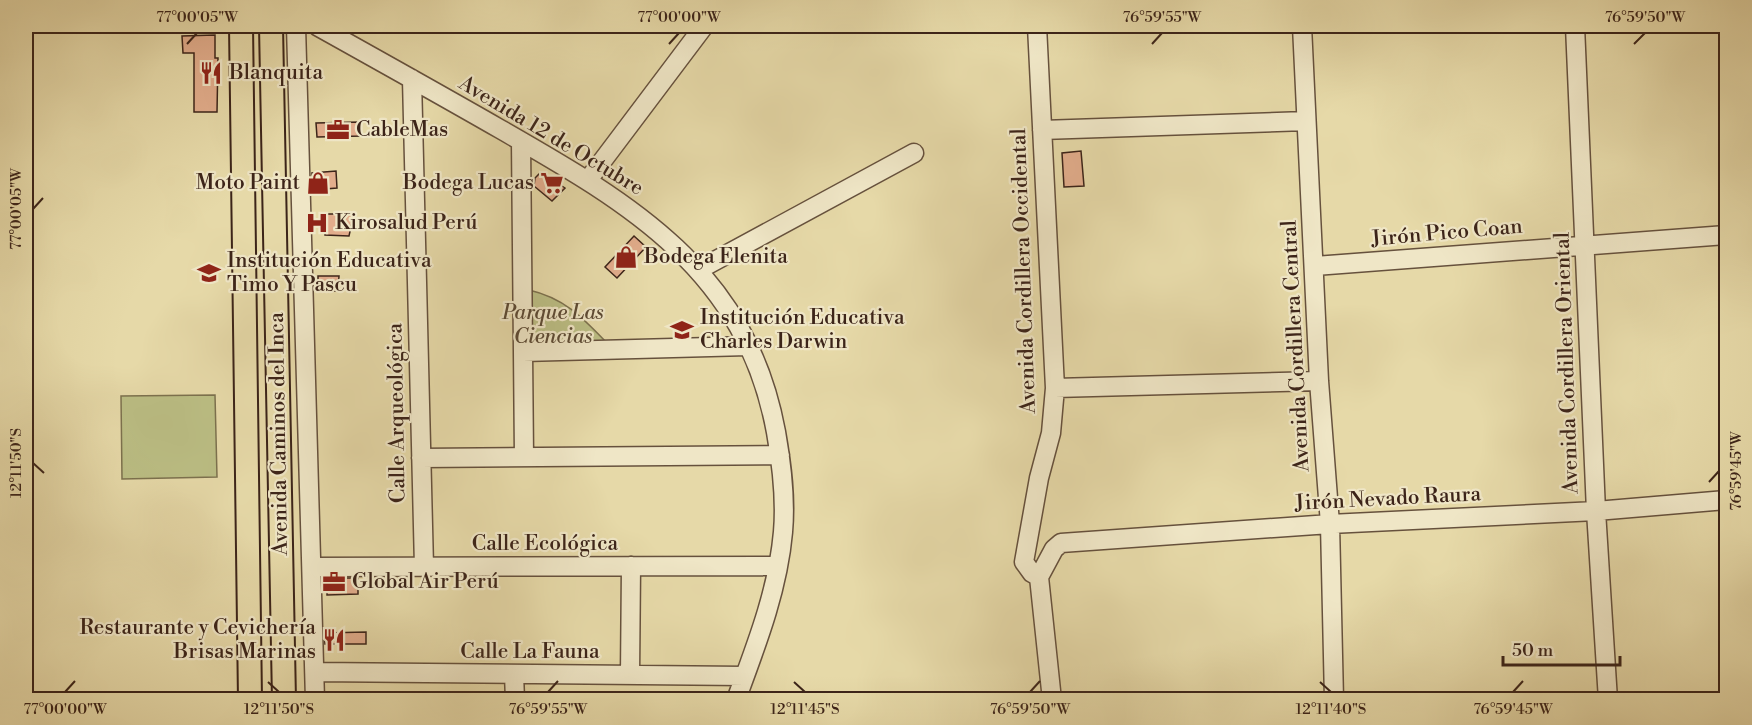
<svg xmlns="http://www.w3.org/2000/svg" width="1752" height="725" viewBox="0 0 1752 725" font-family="'Libre Bodoni',serif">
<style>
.green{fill:#bbbe84;stroke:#7c714e;stroke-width:1.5}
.building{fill:#e2ad8c;stroke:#3c2419;stroke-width:1.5}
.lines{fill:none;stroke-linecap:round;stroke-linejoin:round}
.minor-casing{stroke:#66513d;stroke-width:21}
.major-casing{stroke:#3c2419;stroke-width:26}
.minor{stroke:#efe6c6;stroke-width:18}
.major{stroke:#e6d9a8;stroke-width:22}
.ticks{fill:none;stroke:#3c2419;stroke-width:2}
.labels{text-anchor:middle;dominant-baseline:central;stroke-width:4.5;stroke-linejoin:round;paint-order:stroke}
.poi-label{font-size:21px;fill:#3c2419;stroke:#efe6c6;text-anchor:start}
.street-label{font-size:21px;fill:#3c2419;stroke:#efe6c6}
.park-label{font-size:21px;font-style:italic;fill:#5c4a34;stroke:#efe6c6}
.neatline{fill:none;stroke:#3c2419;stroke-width:2}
.ticks-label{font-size:15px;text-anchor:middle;fill:#3c2419}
</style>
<rect width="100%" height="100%" fill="#e6d9a8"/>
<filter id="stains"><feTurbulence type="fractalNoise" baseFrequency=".00333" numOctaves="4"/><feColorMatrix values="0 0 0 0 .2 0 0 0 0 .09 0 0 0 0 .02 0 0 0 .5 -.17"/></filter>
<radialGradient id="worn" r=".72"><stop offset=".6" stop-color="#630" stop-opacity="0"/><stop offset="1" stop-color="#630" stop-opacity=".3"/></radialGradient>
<path class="green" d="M 529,290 C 564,298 582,317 606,342 L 532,347 Z
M 215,395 L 217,477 L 122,479 L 121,396 Z"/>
<path class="building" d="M 215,35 L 215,58 L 218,58 L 217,112 L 194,112 L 194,53 L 183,53 L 182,36 Z
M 360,122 L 361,136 L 317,137 L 316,123 Z
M 1081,151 L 1084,186 L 1064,187 L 1062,153 Z
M 336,171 L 337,188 L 313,190 L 312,173 Z
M 541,172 L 565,188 L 552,201 L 534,186 L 535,178 Z
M 325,214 L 354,214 L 349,236 L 325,235 Z
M 634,236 L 646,247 L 617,278 L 605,267 Z
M 318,276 L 339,276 L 338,291 L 318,291 Z
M 333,578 L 358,578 L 358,594 L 327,595 L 327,583 Z
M 366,632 L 366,644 L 325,644 L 324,633 Z"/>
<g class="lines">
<g class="minor-casing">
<path id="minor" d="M 296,26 L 315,700
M 317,26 C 378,60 439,94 500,129 C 631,204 746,270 776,432 C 782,466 786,498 783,532 C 778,590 756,646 736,700
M 1037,26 L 1055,388 L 1051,433 L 1039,478 L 1024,562 L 1032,573 L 1039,577
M 1302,26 L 1319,381 L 1330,524 L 1334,700
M 1575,26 L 1596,511 L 1608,700
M 412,79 L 424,567
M 1042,130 L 1306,121
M 521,141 L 524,457
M 588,180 L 704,26
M 1315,266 L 1726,235
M 698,270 L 914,153
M 523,352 L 748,346
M 1055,388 L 1319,381
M 421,458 L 780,455
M 312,567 L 778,566
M 315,672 L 745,676
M 514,674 L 515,700
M 630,675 L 631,566
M 1052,700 L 1039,577 L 1054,549 L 1061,543 L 1330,524 L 1596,511 L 1726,500"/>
</g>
<g class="major-casing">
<path id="major" d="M 241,26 L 250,700
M 271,26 L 284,700"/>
</g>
<use href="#minor" class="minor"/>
<use href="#major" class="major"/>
</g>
<path class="ticks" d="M 187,44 L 197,33M 669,44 L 679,33M 1152,44 L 1162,33M 1634,44 L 1645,33M 33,209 L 43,198M 33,463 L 44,473M 1709,482 L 1719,471M 268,682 L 279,692M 794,682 L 805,692M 1320,682 L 1331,692M 65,692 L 75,681M 548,692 L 558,681M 1030,692 L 1040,681M 1513,692 L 1523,681"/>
<defs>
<g id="restaurant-bare" transform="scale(1.8)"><path d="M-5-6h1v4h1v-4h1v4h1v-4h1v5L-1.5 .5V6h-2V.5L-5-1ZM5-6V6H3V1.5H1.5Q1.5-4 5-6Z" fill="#8f2418" stroke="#efe6c6" stroke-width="2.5" paint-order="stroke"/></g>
<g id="office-bare" transform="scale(1.8)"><path d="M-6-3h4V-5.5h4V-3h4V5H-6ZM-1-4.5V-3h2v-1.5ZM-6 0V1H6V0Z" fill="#8f2418" stroke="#efe6c6" stroke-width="2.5" paint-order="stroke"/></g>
<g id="shop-bare" transform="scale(1.8)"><path d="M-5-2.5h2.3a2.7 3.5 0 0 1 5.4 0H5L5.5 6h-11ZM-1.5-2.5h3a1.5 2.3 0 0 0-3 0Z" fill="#8f2418" stroke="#efe6c6" stroke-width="2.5" paint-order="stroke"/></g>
<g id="supermarket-bare" transform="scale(1.8)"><path d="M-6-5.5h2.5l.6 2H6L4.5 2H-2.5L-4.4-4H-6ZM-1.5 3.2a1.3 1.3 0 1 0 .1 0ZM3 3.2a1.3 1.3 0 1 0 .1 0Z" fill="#8f2418" stroke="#efe6c6" stroke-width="2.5" paint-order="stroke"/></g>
<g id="hospital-bare" transform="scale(1.8)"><path d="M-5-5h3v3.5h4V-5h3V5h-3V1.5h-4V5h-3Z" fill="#8f2418" stroke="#efe6c6" stroke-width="2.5" paint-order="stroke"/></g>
<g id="school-bare" transform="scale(1.8)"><path d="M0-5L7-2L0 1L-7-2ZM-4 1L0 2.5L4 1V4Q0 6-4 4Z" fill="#8f2418" stroke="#efe6c6" stroke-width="2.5" paint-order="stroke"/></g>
</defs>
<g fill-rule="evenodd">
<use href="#restaurant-bare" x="211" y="73"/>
<use href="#office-bare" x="338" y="130"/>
<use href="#shop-bare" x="318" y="183"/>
<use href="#supermarket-bare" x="552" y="183"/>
<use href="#hospital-bare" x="317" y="223"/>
<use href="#shop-bare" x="626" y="257"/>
<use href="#school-bare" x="209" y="273"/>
<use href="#school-bare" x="682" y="330"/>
<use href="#office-bare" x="334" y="582"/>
<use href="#restaurant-bare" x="334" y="640"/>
</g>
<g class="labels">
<g class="poi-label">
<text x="229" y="73">Blanquita</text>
<text x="356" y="130">CableMas</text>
<text x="300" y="183" text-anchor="end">Moto Paint</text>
<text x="534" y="183" text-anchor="end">Bodega Lucas</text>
<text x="335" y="223">Kirosalud Perú</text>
<text x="644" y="257">Bodega Elenita</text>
<text x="227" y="261">Institución Educativa<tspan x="227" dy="24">Timo Y Pascu</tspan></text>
<text x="700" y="318">Institución Educativa<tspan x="700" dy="24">Charles Darwin</tspan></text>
<text x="352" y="582">Global Air Perú</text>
<text x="316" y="628" text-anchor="end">Restaurante y Cevichería<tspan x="316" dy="24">Brisas Marinas</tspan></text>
</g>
<g class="street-label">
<text transform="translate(551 136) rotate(31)">Avenida 12 de Octubre</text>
<text transform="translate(1447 233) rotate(-5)">Jirón Pico Coan</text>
<text transform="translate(1024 271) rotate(-92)">Avenida Cordillera Occidental</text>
<text transform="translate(1296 346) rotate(-93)">Avenida Cordillera Central</text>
<text transform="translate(1567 363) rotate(-92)">Avenida Cordillera Oriental</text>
<text transform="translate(397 413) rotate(-91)">Calle Arqueológica</text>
<text transform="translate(279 434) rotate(-91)">Avenida Caminos del Inca</text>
<text transform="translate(1388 499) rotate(-3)">Jirón Nevado Raura</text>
<text x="545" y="544">Calle Ecológica</text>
<text x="530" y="652">Calle La Fauna</text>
</g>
<g class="park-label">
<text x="553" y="313">Parque Las<tspan x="553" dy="24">Ciencias</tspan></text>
</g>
</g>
<rect width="1752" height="725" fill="none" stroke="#e6d9a8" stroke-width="66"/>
<path d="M1503 656v9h117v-9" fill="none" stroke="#3c2419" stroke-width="3"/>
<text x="1512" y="656" font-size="18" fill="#3c2419" stroke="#efe6c6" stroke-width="4.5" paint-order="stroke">50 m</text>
<rect x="33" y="33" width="1686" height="659" class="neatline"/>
<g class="ticks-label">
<text x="197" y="22">77°00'05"W</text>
<text x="679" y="22">77°00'00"W</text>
<text x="1162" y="22">76°59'55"W</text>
<text x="1645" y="22">76°59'50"W</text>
<text transform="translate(16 209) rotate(-90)" y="5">77°00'05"W</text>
<text transform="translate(16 463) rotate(-90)" y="5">12°11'50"S</text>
<text transform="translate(1736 471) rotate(-90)" y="5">76°59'45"W</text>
<text x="65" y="714">77°00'00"W</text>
<text x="279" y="714">12°11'50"S</text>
<text x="548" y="714">76°59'55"W</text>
<text x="805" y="714">12°11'45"S</text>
<text x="1030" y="714">76°59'50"W</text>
<text x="1331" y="714">12°11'40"S</text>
<text x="1513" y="714">76°59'45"W</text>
</g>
<rect width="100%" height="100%" filter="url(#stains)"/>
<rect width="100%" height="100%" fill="url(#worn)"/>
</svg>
